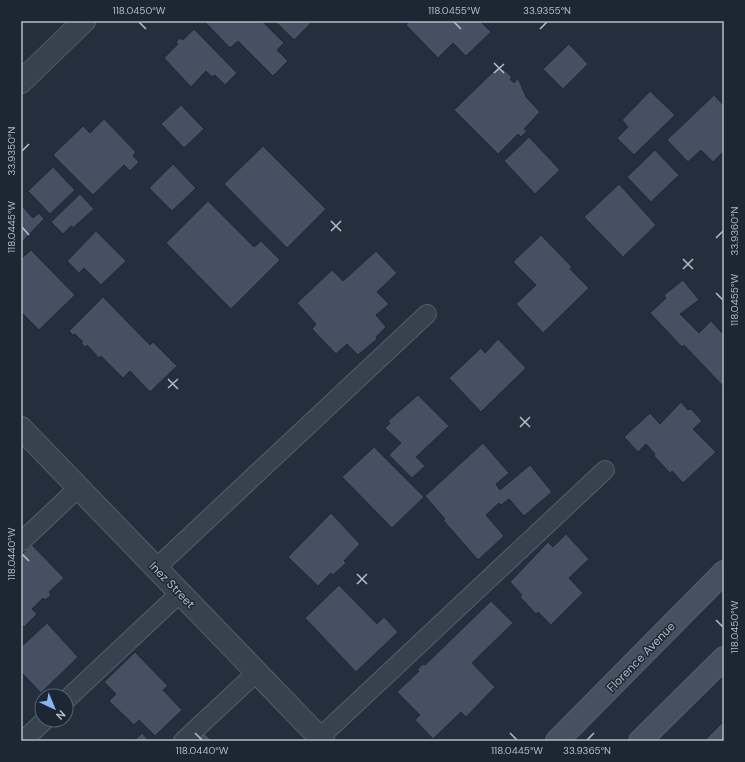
<svg xmlns="http://www.w3.org/2000/svg" width="745" height="762" viewBox="0 0 745 762" font-family="'DM Sans',sans-serif">
<style>
.building{fill:#455162;stroke:#1f2835}
.lines{fill:none;stroke-linecap:round;stroke-linejoin:round}
.lane-casing{stroke:#565f6c;stroke-width:20}
.street-casing{stroke:#565f6c;stroke-width:24}
.secondary-casing{stroke:#565f6c;stroke-width:24}
.lane{stroke:#38414e;stroke-width:18}
.street{stroke:#38414e;stroke-width:22}
.secondary{stroke:#465061;stroke-width:22}
.ticks{fill:none;stroke:#b4bcc9;stroke-width:1.5}
.labels{text-anchor:middle;dominant-baseline:central;stroke-width:3;stroke-linejoin:round;paint-order:stroke}
.street-label{font-size:12px;fill:#b4bcc9;stroke:#1d2633}
.neatline{fill:none;stroke:#b4bcc9;stroke-width:1.5}
.ticks-label{font-size:10px;text-anchor:middle;fill:#b4bcc9}
</style>
<rect width="100%" height="100%" fill="#242f3e"/>
<path class="building" d="M 204,21 L 262,21 L 284,43 L 277,50 L 288,61 L 273,76 L 238,41 L 230,48 Z
M 275,21 L 308,21 L 311,23 L 294,40 Z
M 410,21 L 480,21 L 491,32 L 466,56 L 453,43 L 438,58 L 406,25 Z
M 194,29 L 237,73 L 225,85 L 215,75 L 212,77 L 206,71 L 191,87 L 164,58 L 178,44 L 176,42 L 180,38 L 183,40 Z
M 569,44 L 588,64 L 563,89 L 543,69 Z
M 498,67 L 501,71 L 503,69 L 512,77 L 510,79 L 514,83 L 518,78 L 526,97 L 540,112 L 524,129 L 527,131 L 521,137 L 518,134 L 498,154 L 454,110 Z
M 650,91 L 675,115 L 634,155 L 617,138 L 628,127 L 622,120 Z
M 714,95 L 724,106 L 724,151 L 713,162 L 701,150 L 688,162 L 667,140 Z
M 181,105 L 204,129 L 184,148 L 161,124 Z
M 104,119 L 136,152 L 133,156 L 139,162 L 130,171 L 124,165 L 93,195 L 53,155 L 83,126 L 90,133 Z
M 529,137 L 560,170 L 535,194 L 504,161 Z
M 263,146 L 326,209 L 287,248 L 224,184 Z
M 655,150 L 679,175 L 651,202 L 627,177 Z
M 173,164 L 196,188 L 172,211 L 149,188 Z
M 53,167 L 75,190 L 50,214 L 28,191 Z
M 619,184 L 656,225 L 623,257 L 584,217 Z
M 80,194 L 94,209 L 75,226 L 74,228 L 71,226 L 63,234 L 51,222 Z
M 208,201 L 254,247 L 261,241 L 280,260 L 231,309 L 166,243 Z
M 21,205 L 33,218 L 39,213 L 44,219 L 21,243 Z
M 96,231 L 126,261 L 101,285 L 84,268 L 79,273 L 67,261 Z
M 541,235 L 572,267 L 570,269 L 589,288 L 543,333 L 516,304 L 536,285 L 513,262 Z
M 31,250 L 75,295 L 39,330 L 23,314 L 21,316 L 21,259 Z
M 376,251 L 397,273 L 377,292 L 389,304 L 376,315 L 386,327 L 376,337 L 377,339 L 358,355 L 347,344 L 336,354 L 312,329 L 316,324 L 297,303 L 332,270 L 343,281 Z
M 683,280 L 699,300 L 680,314 L 699,333 L 711,321 L 724,335 L 724,382 L 722,385 L 684,345 L 682,347 L 650,313 L 666,298 L 664,295 Z
M 103,297 L 150,345 L 153,342 L 177,366 L 150,392 L 130,371 L 123,378 L 101,356 L 99,358 L 87,345 L 85,347 L 81,343 L 83,342 L 75,334 L 73,335 L 69,331 Z
M 498,339 L 526,368 L 481,412 L 449,378 L 481,348 L 485,353 Z
M 418,395 L 449,426 L 416,457 L 425,466 L 412,478 L 389,455 L 401,443 L 385,428 L 390,423 L 388,421 Z
M 681,402 L 688,410 L 691,409 L 702,421 L 693,429 L 716,452 L 683,483 L 672,471 L 670,473 L 654,456 L 655,454 L 646,444 L 638,452 L 624,437 L 650,413 L 660,424 Z
M 483,443 L 509,473 L 496,484 L 500,490 L 530,465 L 552,492 L 524,516 L 509,499 L 501,505 L 499,503 L 486,515 L 504,536 L 478,560 L 443,520 L 445,519 L 425,496 Z
M 374,447 L 424,497 L 392,528 L 342,477 Z
M 331,513 L 360,544 L 344,561 L 346,563 L 333,575 L 331,573 L 318,586 L 288,557 Z
M 566,534 L 589,559 L 569,578 L 583,593 L 551,625 L 538,612 L 536,614 L 520,597 L 522,595 L 510,582 L 548,542 L 553,547 Z
M 32,545 L 64,578 L 49,592 L 51,595 L 45,600 L 43,598 L 32,609 L 37,614 L 24,627 L 21,625 L 21,555 Z
M 339,585 L 377,624 L 384,617 L 398,632 L 356,672 L 305,618 Z
M 491,601 L 513,623 L 472,663 L 495,687 L 466,717 L 461,712 L 433,739 L 415,720 L 420,715 L 397,692 L 419,671 L 417,670 L 423,664 L 425,665 Z
M 47,623 L 78,657 L 41,693 L 21,672 L 21,647 Z
M 135,652 L 168,686 L 163,690 L 182,710 L 155,736 L 139,720 L 134,725 L 109,701 L 116,694 L 104,682 Z
M 723,722 L 724,741 L 704,741 Z
M 202,731 L 212,741 L 192,741 Z
M 142,733 L 149,741 L 134,741 Z"/>
<g class="lines">
<g class="lane-casing">
<path id="lane" d="M 21,542 L 78,488
M 156,568 L 427,314
M 66,700 L 180,593
M 23,741 L 45,720
M 183,741 L 257,672
M 316,741 L 605,470"/>
</g>
<g class="street-casing">
<path id="street" d="M 21,82 L 84,21
M 21,428 L 323,741"/>
</g>
<g class="secondary-casing">
<path id="secondary" d="M 557,741 L 724,572
M 640,741 L 724,658"/>
</g>
<use href="#lane" class="lane"/>
<use href="#street" class="street"/>
<use href="#secondary" class="secondary"/>
</g>
<path class="ticks" d="M 139,22 L 146,29M 454,22 L 461,29M 540,29 L 547,22M 494,63 L 504,73M 494,73 L 504,64M 22,151 L 29,144M 331,221 L 341,231M 22,227 L 29,235M 331,231 L 341,221M 716,238 L 723,231M 683,259 L 693,269M 683,269 L 693,259M 716,293 L 723,300M 168,379 L 178,389M 168,388 L 178,379M 520,417 L 530,427M 520,427 L 530,417M 22,554 L 29,561M 357,574 L 367,584M 357,584 L 367,574M 716,620 L 723,627M 195,733 L 202,740M 510,733 L 517,740M 587,740 L 594,733"/>
<g class="labels">
<g class="street-label">
<text transform="translate(172 585) rotate(46)">Inez Street</text>
<text transform="translate(641 657) rotate(-46)">Florence Avenue</text>
</g>
</g>
<rect width="745" height="762" fill="none" stroke="#1d2633" stroke-width="44"/>
<g transform="translate(54 708) rotate(136)"><circle r="19" fill="#1d2633" stroke="#59626f"/>
<path d="M0-3L7 15L0 10L-7 15Z" fill="#8ab4f8"/>
<text y="-6" font-size="11" font-weight="bold" text-anchor="middle" fill="#b4bcc9">N</text>
</g>
<rect x="22" y="22" width="701" height="718" class="neatline"/>
<g class="ticks-label">
<text x="139" y="14">118.0450°W</text>
<text x="454" y="14">118.0455°W</text>
<text x="547" y="14">33.9355°N</text>
<text transform="translate(11 151) rotate(-90)" y="4">33.9350°N</text>
<text transform="translate(11 227) rotate(-90)" y="4">118.0445°W</text>
<text transform="translate(734 231) rotate(-90)" y="4">33.9360°N</text>
<text transform="translate(734 300) rotate(-90)" y="4">118.0455°W</text>
<text transform="translate(11 554) rotate(-90)" y="4">118.0440°W</text>
<text transform="translate(734 627) rotate(-90)" y="4">118.0450°W</text>
<text x="202" y="754">118.0440°W</text>
<text x="517" y="754">118.0445°W</text>
<text x="587" y="754">33.9365°N</text>
</g>
</svg>
